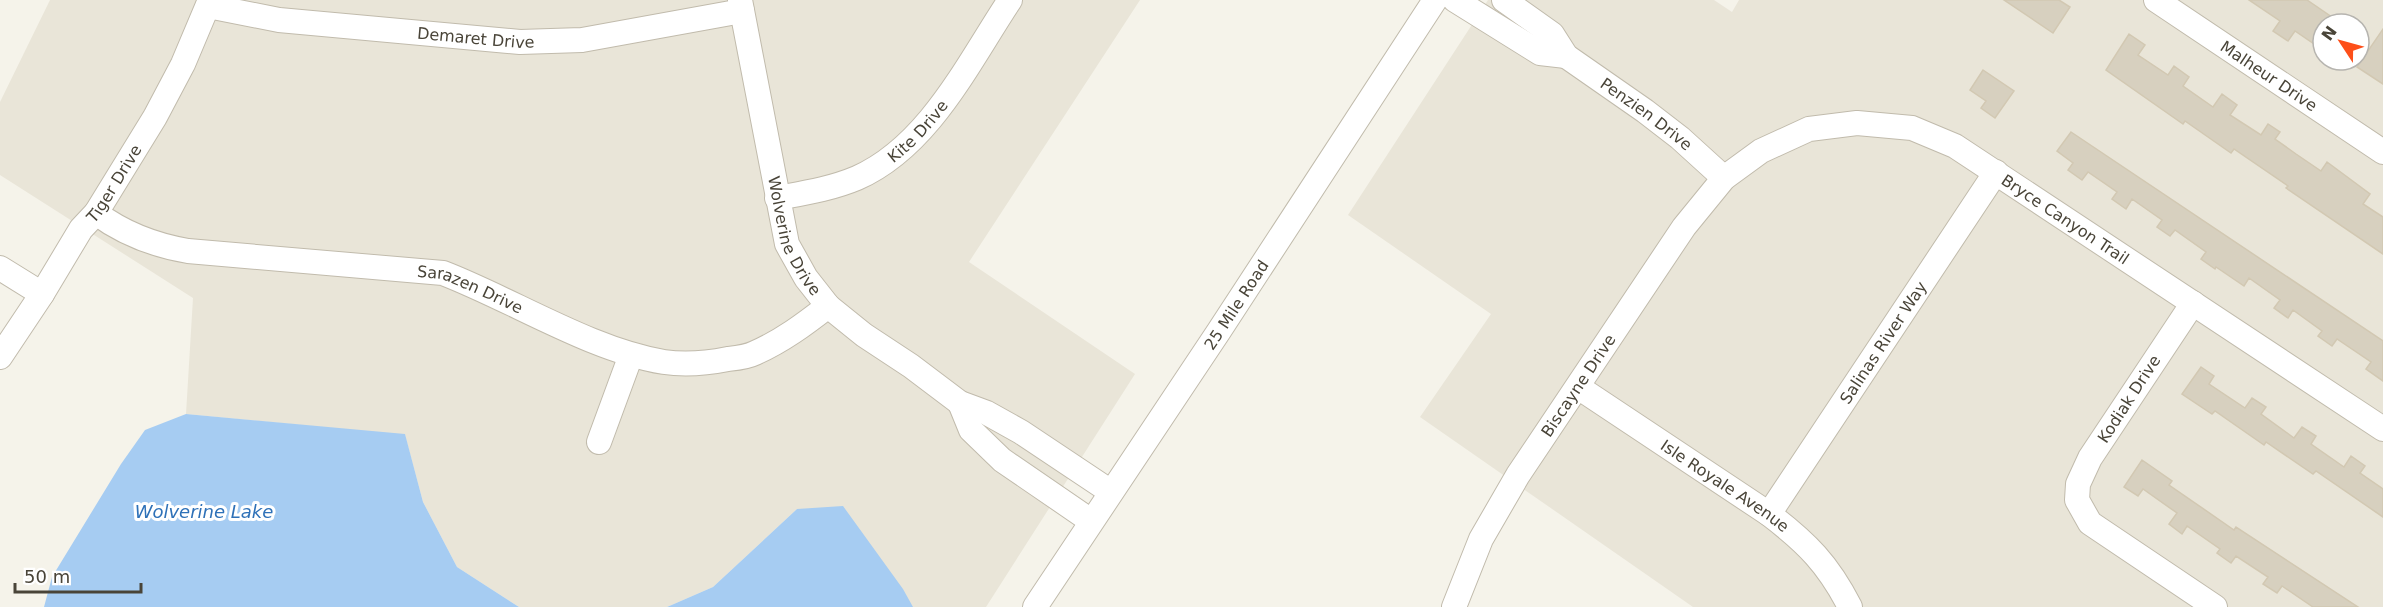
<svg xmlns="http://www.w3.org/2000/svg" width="2383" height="607" viewBox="0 0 2383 607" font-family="'DejaVu Sans',sans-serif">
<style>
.residential{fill:#e9e5d8;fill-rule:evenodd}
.water{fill:#a6ccf2}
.building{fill:#d7d0bf;stroke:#d2c8b2;stroke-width:1.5}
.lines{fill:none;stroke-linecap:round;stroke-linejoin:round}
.minor-casing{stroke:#c1bbac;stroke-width:26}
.minor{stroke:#fff;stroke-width:24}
.labels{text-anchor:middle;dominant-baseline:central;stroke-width:6;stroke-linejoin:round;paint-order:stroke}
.street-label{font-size:16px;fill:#494438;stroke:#fff}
.water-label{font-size:18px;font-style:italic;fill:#2e71b8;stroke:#fff}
</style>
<rect width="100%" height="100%" fill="#f5f3ea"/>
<path class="residential" d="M 50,0 L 1140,0 L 969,262 L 1135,374 L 986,607 L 912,607 L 797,509 L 713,587 L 667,607 L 519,607 L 457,567 L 423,502 L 405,435 L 186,414 L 193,298 L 0,175 L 0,102 Z
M 1488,0 L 1714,0 L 1732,12 L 1739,0 L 2383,0 L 2383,607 L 1693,607 L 1420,417 L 1491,314 L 1348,215 ZM 2323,24 L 2359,24 L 2359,60 L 2323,60 Z"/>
<path class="water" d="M 186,414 L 405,434 L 423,502 L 457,567 L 519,607 L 44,607 L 52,577 L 121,464 L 145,430 Z
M 843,506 L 903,589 L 913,607 L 667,607 L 713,587 L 797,509 Z"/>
<path class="building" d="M 2004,0 L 2059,0 L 2070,7 L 2053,33 Z
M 2249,0 L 2307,0 L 2342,24 L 2323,24 L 2323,50 L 2295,31 L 2288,41 L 2273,31 L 2280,21 Z
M 2383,29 L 2383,84 L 2357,67 Z
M 2129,34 L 2145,45 L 2138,55 L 2168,75 L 2174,66 L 2189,77 L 2183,86 L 2213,107 L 2222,94 L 2237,105 L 2230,115 L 2261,135 L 2268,124 L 2280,132 L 2275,139 L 2296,154 L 2321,171 L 2327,162 L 2370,194 L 2363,204 L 2383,217 L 2383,254 L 2286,188 L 2288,186 L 2234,149 L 2231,153 L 2185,121 L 2183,124 L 2106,70 Z
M 1983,70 L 2014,91 L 1995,118 L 1981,108 L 1986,101 L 1970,90 Z
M 2071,132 L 2383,341 L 2383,381 L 2366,369 L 2371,362 L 2337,339 L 2332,346 L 2318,336 L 2322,331 L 2293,310 L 2288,318 L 2274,308 L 2280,300 L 2249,278 L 2244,286 L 2216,267 L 2215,269 L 2201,259 L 2206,252 L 2175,230 L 2170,236 L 2157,227 L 2162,220 L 2132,199 L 2126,209 L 2112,199 L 2117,192 L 2088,172 L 2082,180 L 2068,170 L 2073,163 L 2057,151 Z
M 2201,367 L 2214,376 L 2209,384 L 2245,408 L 2252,398 L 2266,407 L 2261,414 L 2294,438 L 2302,427 L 2316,436 L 2311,444 L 2344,467 L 2351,456 L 2365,466 L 2360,473 L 2383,489 L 2383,517 L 2316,471 L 2313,474 L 2266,442 L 2264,445 L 2215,411 L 2212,414 L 2182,394 Z
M 2142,460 L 2172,481 L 2169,485 L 2234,530 L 2236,527 L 2358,607 L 2313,607 L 2282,586 L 2277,593 L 2263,584 L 2268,577 L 2236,556 L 2231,563 L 2217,553 L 2220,549 L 2187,526 L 2182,534 L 2169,524 L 2177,513 L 2143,489 L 2138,496 L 2124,487 Z"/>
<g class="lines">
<g class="minor-casing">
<g id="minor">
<path id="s1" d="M 740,0 L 787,244 L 806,278 L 828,306 L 864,335 L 911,366 L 960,403 L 987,413 L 1021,432 L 1111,492"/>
<path d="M 1455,0 L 1540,53 L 1566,56"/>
<path id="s2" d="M 1504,0 L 1552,34 L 1566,56 L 1645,111 L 1680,138 L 1724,178"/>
<path id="s3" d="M 2156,0 L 2383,152"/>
<path id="s4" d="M 208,6 L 279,20 L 520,42 L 582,40 L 742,11"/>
<path id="s5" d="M 777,198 C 804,193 831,189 857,178 C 929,146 968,63 1010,0"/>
<path id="s6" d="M 96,213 C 124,234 153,245 188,251 L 443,273 C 513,300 591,350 664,362 C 684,365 708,363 728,359 C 737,358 747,357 755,353 C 782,341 805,324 828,306"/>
<path d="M 0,268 L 42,294"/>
<path d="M 2193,303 L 2090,458 L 2078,484 L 2077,500 L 2090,523 L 2215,607"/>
<path id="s7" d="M 0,357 L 42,294 L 81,229 L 96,213 L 155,117 L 183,64 L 210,0"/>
<path id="s8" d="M 1578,387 L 1769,514 C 1807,543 1828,564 1850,607"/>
<path d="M 960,403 L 971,430 L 1002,460 L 1091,521"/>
<path d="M 599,442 L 631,355"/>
<path id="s9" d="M 1769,514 L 1996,172"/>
<path id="s10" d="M 1035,607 L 1219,331 L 1435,0"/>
<path id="s11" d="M 1454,607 L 1481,539 L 1518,475 L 1684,227 L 1724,178 L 1761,151 L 1809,129 L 1857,123 L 1912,128 L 1955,146 L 2383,429"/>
</g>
</g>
<use href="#minor" class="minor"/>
</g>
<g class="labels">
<g class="street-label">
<text stroke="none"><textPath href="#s4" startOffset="270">Demaret Drive</textPath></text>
<text stroke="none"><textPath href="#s3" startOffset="136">Malheur Drive</textPath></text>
<text stroke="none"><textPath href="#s2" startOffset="184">Penzien Drive</textPath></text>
<text stroke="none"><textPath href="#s5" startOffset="160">Kite Drive</textPath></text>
<text stroke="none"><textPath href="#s7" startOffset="208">Tiger Drive</textPath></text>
<text stroke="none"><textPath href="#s11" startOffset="890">Bryce Canyon Trail</textPath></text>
<text stroke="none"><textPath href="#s1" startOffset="243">Wolverine Drive</textPath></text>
<text stroke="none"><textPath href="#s6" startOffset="387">Sarazen Drive</textPath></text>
<text stroke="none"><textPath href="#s10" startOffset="363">25 Mile Road</textPath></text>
<text stroke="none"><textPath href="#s9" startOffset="206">Salinas River Way</textPath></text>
<text stroke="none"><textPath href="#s11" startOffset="255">Biscayne Drive</textPath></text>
<text transform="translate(2129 399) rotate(-57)">Kodiak Drive</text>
<text stroke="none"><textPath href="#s8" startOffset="177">Isle Royale Avenue</textPath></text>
</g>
<g class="water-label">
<text x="204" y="511">Wolverine Lake</text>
</g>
</g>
<g transform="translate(2341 42) rotate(306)"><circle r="28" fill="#ffffff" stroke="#b6b4af" stroke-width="1.5"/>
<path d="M0-4.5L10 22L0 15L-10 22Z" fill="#fd4f19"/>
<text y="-9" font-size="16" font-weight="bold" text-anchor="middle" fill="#494438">N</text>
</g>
<path d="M15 583v9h126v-9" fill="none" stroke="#494438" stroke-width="3"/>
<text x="24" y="583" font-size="18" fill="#494438" stroke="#ffffff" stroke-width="4.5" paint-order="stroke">50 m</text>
</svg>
